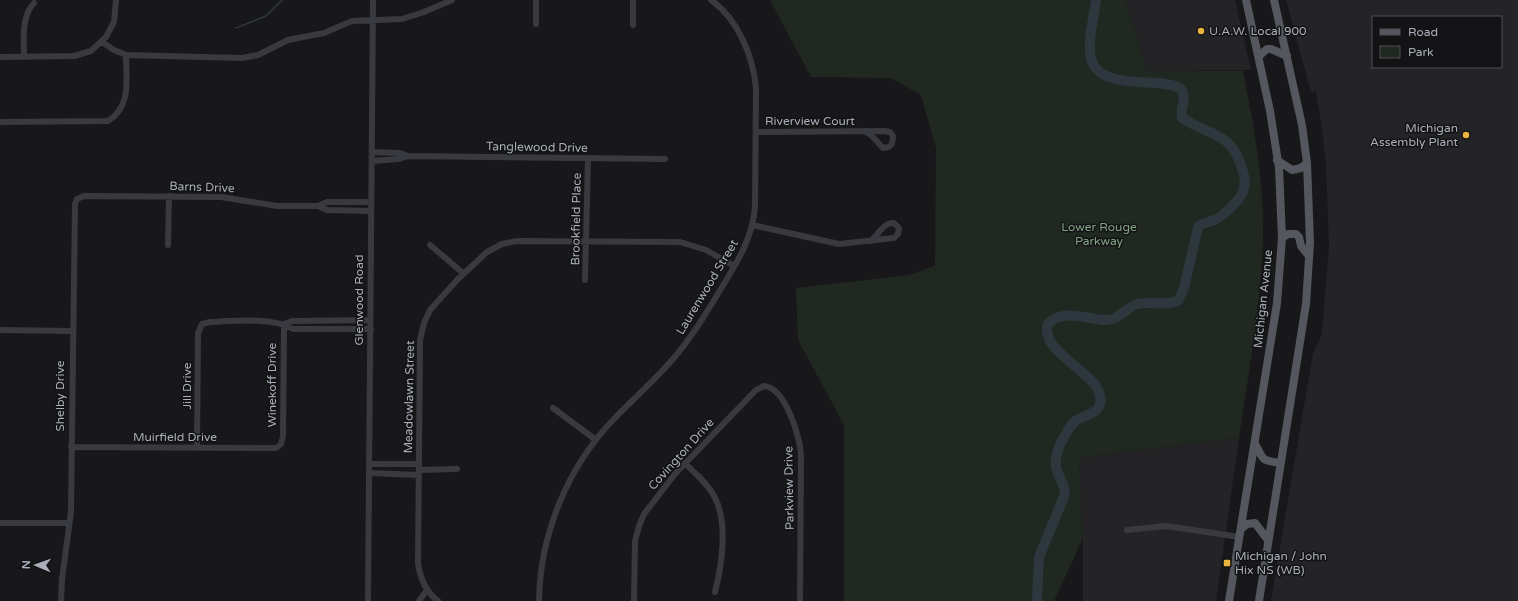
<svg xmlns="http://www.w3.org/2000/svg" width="1518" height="601" viewBox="0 0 1518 601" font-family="'Varela Round',sans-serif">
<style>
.built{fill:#242427;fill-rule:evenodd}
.green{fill:#202821}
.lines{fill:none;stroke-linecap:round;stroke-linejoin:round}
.stream{stroke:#2e373e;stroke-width:1.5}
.river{stroke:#2e373e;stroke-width:10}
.minor{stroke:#393a3f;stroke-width:6}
.major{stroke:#55575e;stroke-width:8}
.poi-dot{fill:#eeb33c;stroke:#131315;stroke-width:1.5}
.labels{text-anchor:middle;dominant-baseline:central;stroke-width:3;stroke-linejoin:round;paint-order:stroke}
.poi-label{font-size:12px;fill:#aaafb9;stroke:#131315;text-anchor:start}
.street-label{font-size:12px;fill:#aaafb9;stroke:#131315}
.park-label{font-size:12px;fill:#82a484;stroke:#131315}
</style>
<rect width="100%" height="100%" fill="#18181a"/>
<path class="built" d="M 1126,0 L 1235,0 L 1251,70 L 1147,71 Z
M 1286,0 L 1518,0 L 1518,601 L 1271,601 L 1313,353 L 1322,334 L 1329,247 L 1326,164 L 1321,122 L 1316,91 L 1311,92 ZM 1373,17 L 1501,17 L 1501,67 L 1373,67 Z
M 1239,438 L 1216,601 L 1083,601 L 1083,538 L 1079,458 Z"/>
<path class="green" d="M 770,0 L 1126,0 L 1147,71 L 1243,71 C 1254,126 1264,180 1263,236 C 1261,304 1249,371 1239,438 L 1079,458 L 1083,538 L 1054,601 L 844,601 L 844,425 L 798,340 L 796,288 L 909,275 L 935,266 L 936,148 L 921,95 L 891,78 L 811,77 Z"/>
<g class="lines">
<path class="stream" d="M 236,28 L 266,16 L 282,0"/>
<path class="river" d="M 1037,601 L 1039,557 L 1065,494 C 1065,486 1060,479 1057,471 C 1053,459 1059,444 1066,434 C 1068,429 1071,425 1075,421 C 1087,413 1106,414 1099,392 C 1092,371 1039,350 1048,324 C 1062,308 1087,319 1104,320 C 1119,321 1125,308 1137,304 C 1151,301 1164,306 1178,301 L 1184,288 L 1198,227 C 1202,222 1209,223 1214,220 C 1223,217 1231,207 1238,200 C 1245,192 1246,182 1243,172 C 1232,130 1211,137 1182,118 C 1179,107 1189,98 1180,88 C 1167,82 1152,83 1138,82 C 1074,80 1090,45 1096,0"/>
<path class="minor" d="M 536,24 L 536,0
M 633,25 L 633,0
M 102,42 L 114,50 L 126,55 L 242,58 L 258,55 L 288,40 L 324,33 L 352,21 L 402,19 L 424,12 L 452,0
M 0,57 L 74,56 L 91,51 L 106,37 L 114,22 L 116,0
M 24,57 C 24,39 21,17 34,3
M 0,122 L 108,121 C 132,106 126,79 126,55
M 756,132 L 885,131 L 890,132 L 893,136 L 892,144 L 889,147 L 883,148 L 871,135 L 864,131
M 372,152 L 400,153 L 408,156 L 665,159
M 372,161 L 399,159 L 408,156
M 318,206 L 327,210 L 371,211
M 752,225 L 839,244 L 894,238 L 898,234 L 899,228 L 894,223 C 883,222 879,235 870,241
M 168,245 L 169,196
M 430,245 L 463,273
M 585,280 L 588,159
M 284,324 L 292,321 L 370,320
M 0,330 L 72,331
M 553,408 L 596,440
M 71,447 L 276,448 L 281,444 L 283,436 L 284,324
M 197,448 L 198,333 L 202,324 L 210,322 C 234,321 272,317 293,329 L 371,329
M 685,463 C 695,474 709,484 715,498 C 728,523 722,565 715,592
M 369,464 L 419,464
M 419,470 L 457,469
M 369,473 L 419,475
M 0,523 L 69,523
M 1127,530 L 1166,526 L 1240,537
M 61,601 L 62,579 L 71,512 L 75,204 L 77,199 L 84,196 L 221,197 L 277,206 L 318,206 L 327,202 L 371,202
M 368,601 L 373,0
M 419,601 L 427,590
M 438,601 C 425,591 420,578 418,563 L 420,340 L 424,323 L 430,310 L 458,279 L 487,252 L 502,244 L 517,241 L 680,242 L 706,250 L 734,266
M 539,601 C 540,535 567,468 613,420 C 633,399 654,381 673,359 C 692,337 707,312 722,287 C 738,261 753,237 755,206 L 756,88 C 753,56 738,19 711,0
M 634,601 L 635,541 L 639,526 L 644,514 L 675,474 L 756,390 L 764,386 C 785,387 801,438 801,457 L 800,601"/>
<path class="major" d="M 1259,56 L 1267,49 L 1271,49 L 1287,56
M 1277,160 L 1292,170 L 1301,168 L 1307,163
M 1282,238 L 1288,234 L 1296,234 L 1299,237 L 1301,246 L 1309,256
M 1255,444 C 1265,461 1260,460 1280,463
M 1241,529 L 1247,524 L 1255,523 L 1268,540
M 1229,601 L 1277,303 L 1282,238 L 1279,168 L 1270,111 L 1246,0
M 1259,601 L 1306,304 L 1310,243 L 1307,163 L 1302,125 L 1274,0"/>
</g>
<g class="poi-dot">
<circle cx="1201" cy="31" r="4"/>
<circle cx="1466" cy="135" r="4"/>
<rect x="1223" y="559" width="8" height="8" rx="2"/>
</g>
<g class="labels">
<g class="poi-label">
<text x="1209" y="31">U.A.W. Local 900</text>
<text x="1458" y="128" text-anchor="end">Michigan<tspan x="1458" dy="14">Assembly Plant</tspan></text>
<text x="1235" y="556">Michigan / John<tspan x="1235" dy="14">Hix NS (WB)</tspan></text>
</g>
<g class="street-label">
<text x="810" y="121">Riverview Court</text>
<text transform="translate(537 147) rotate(1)">Tanglewood Drive</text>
<text transform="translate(202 187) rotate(2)">Barns Drive</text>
<text transform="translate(576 219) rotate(-89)">Brookfield Place</text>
<text transform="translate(707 287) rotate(-59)">Laurenwood Street</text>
<text transform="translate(1263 299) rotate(-84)">Michigan Avenue</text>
<text transform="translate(359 300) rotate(-90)">Glenwood Road</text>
<text transform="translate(272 385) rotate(-90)">Winekoff Drive</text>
<text transform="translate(187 386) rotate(-90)">Jill Drive</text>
<text transform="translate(60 396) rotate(-90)">Shelby Drive</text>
<text transform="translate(409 397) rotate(-89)">Meadowlawn Street</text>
<text x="175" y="437">Muirfield Drive</text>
<text transform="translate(681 454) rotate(-48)">Covington Drive</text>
<text transform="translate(789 488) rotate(-91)">Parkview Drive</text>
</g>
<g class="park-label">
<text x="1099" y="227">Lower Rouge<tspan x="1099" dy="14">Parkway</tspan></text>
</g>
</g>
<rect x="1372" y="16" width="130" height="52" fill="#131315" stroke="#4f5157"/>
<rect x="1380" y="29" width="20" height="6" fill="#55575e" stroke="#4f5157"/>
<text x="1408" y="36" font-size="12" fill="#aaafb9">Road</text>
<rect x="1380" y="46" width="20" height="12" fill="#202821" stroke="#4f5157"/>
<text x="1408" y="56" font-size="12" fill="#aaafb9">Park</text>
<g transform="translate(36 565) rotate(272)" stroke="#131315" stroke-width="3" paint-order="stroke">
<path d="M0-3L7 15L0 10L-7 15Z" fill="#aaafb9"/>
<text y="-6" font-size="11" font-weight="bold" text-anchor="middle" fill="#aaafb9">N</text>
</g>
</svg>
